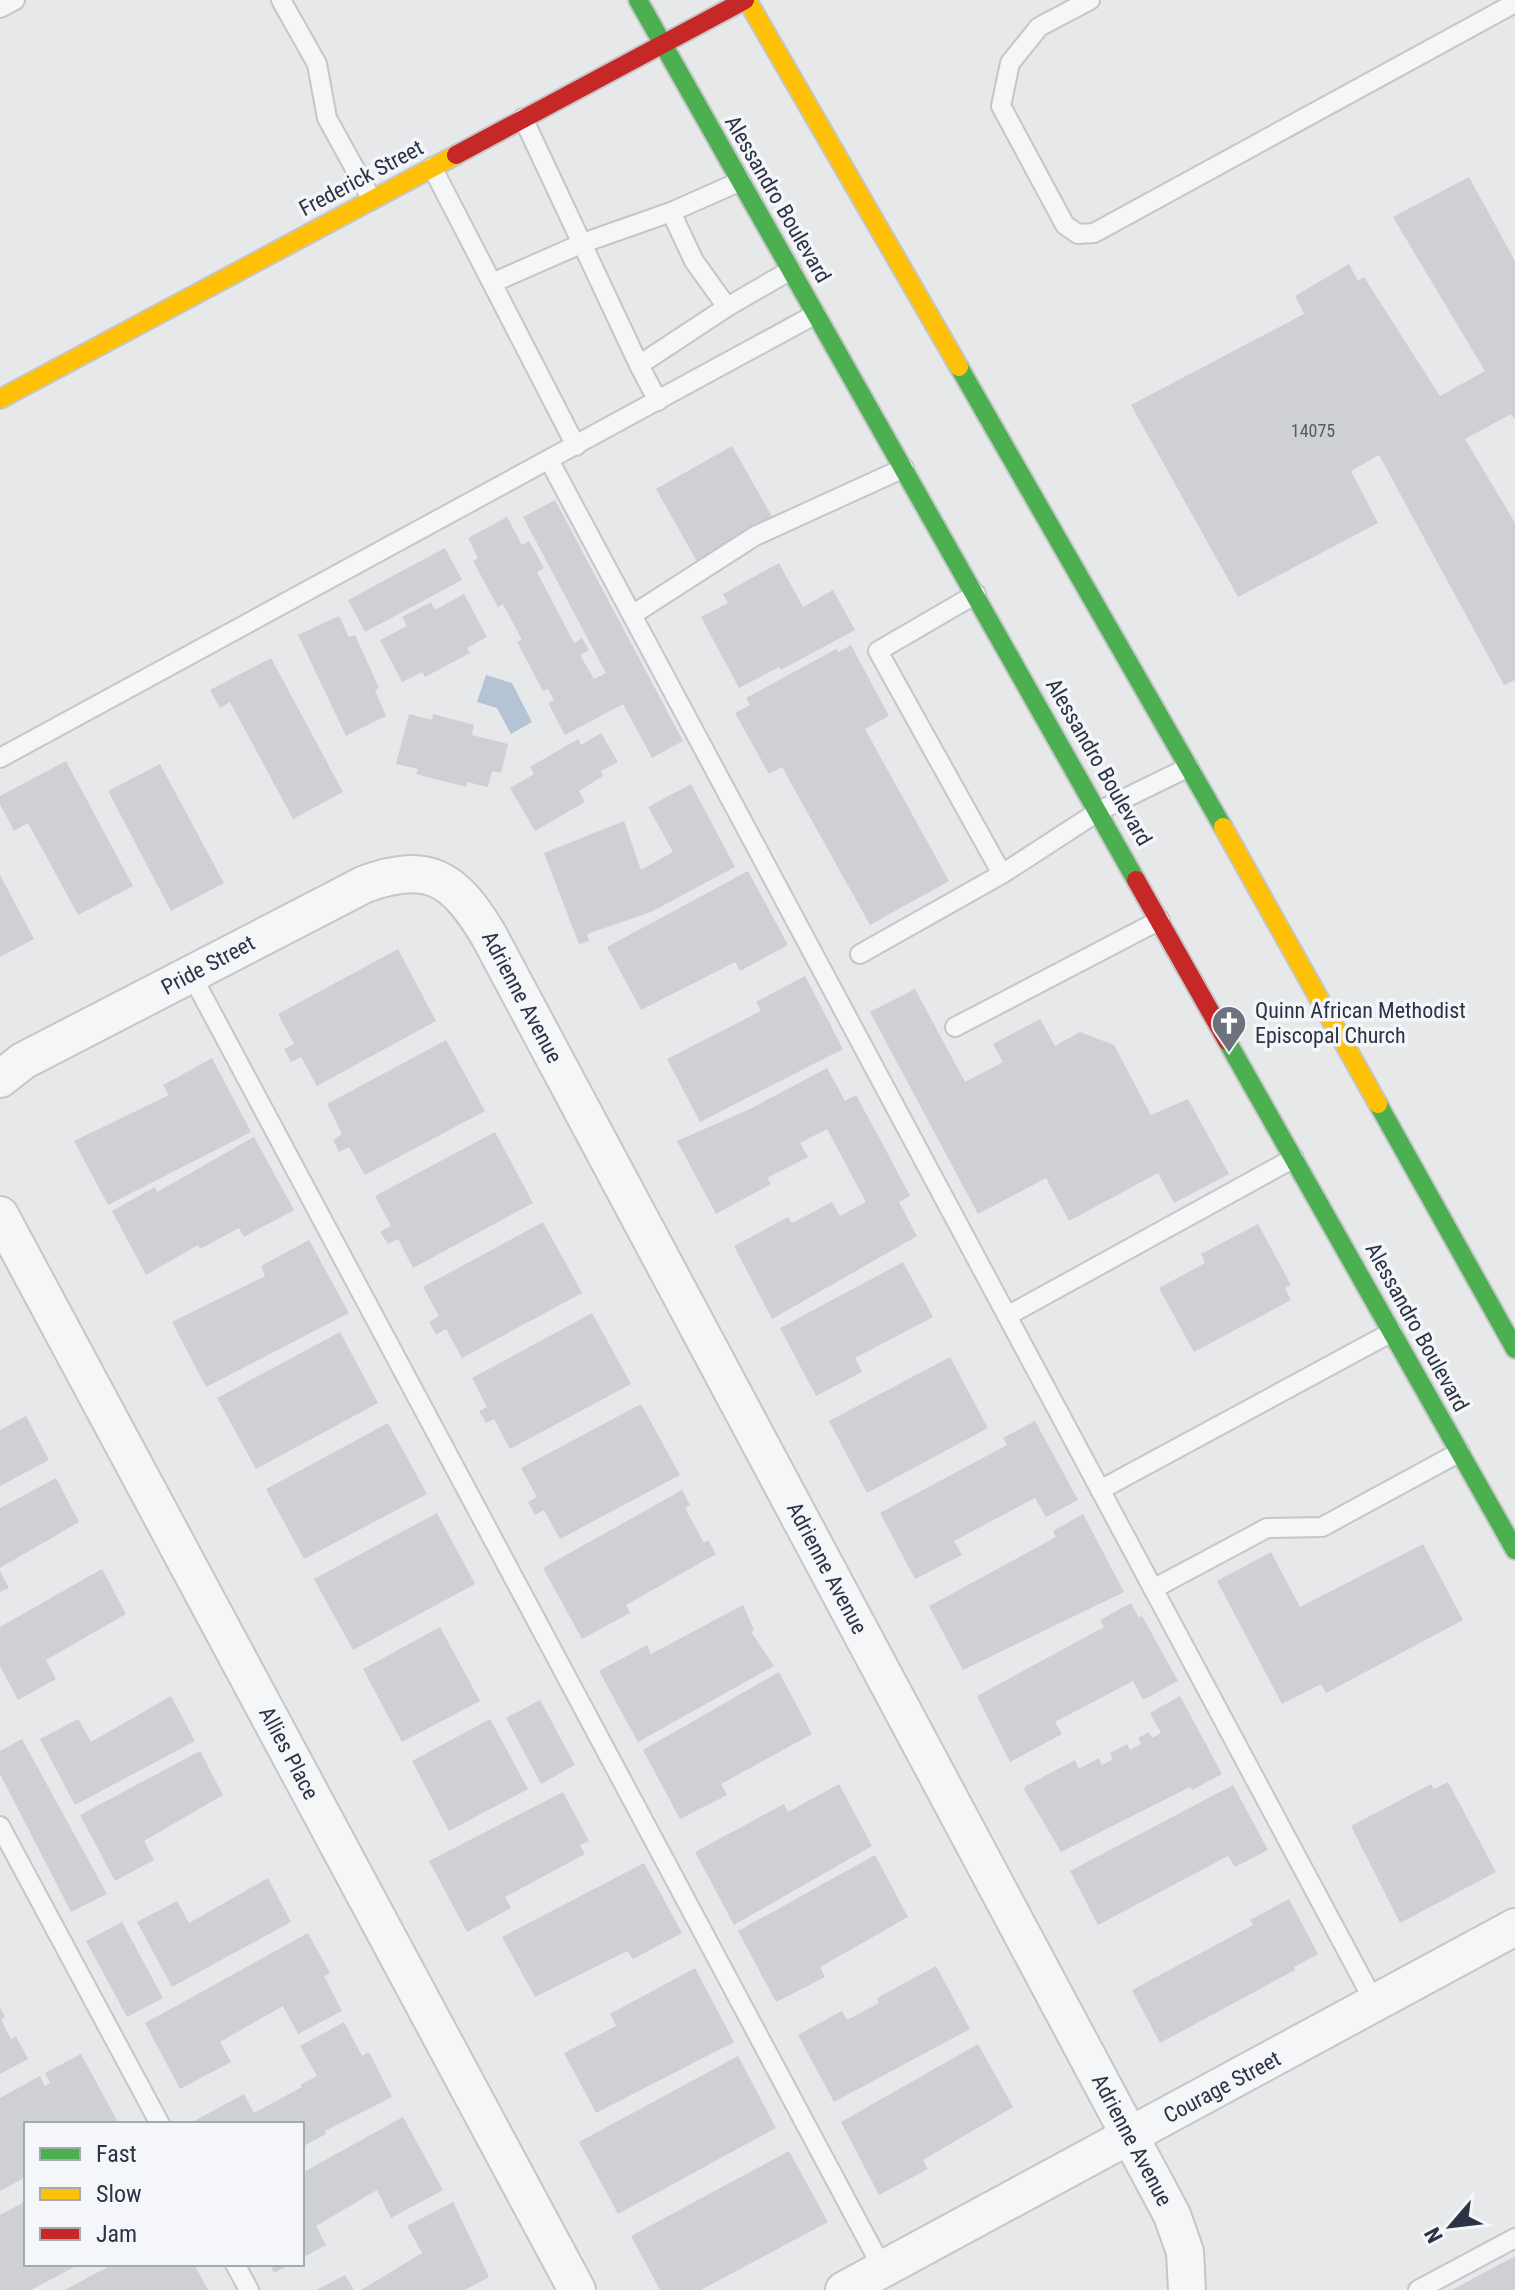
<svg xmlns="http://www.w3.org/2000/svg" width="1515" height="2290" viewBox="0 0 1515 2290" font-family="'Roboto Condensed',sans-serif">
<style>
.water{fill:#b4c4d5}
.building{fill:#ced0d3}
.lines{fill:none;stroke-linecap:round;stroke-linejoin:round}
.lane-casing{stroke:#c4c6c8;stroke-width:22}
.street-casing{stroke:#c4c6c8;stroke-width:40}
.fast-casing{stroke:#c4c6c8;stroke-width:22}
.slow-casing{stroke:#c4c6c8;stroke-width:22}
.jam-casing{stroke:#c4c6c8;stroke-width:22}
.lane{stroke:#f5f6f7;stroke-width:18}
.street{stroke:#f5f6f7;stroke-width:36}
.fast{stroke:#4caf50;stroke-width:18}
.slow{stroke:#ffc107;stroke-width:18}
.jam{stroke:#c62828;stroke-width:18}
.labels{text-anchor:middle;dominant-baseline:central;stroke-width:7;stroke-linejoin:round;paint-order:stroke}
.number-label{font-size:18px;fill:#545c69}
.street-label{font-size:22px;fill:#2b3445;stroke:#f4f6f9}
.poi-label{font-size:22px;fill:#2b3445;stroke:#f4f6f9;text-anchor:start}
</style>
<rect width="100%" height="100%" fill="#e6e8ea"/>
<path class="water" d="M 486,675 L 512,683 L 532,722 L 511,734 L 497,708 L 477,702 Z"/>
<path class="building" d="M 1469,177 L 1515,261 L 1515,420 L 1511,414 L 1465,439 L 1515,523 L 1515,680 L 1504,685 L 1379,455 L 1351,471 L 1378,523 L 1238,597 L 1131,405 L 1304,314 L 1295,296 L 1349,264 L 1358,281 L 1364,277 L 1440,396 L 1485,371 L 1393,217 Z
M 732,446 L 775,522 L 699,565 L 656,489 Z
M 555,500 L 683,741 L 652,758 L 623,704 L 565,735 L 548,703 L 554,700 L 548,689 L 543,691 L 517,642 L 522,640 L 503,604 L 498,607 L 473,561 L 478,558 L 468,538 L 507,517 L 522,545 L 529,541 L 544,568 L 537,572 L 574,643 L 582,638 L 589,650 L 580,655 L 594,679 L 606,673 L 523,517 Z
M 445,548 L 462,580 L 365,632 L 348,600 Z
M 779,563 L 803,607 L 833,590 L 855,630 L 781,670 L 779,667 L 739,688 L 701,617 L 728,603 L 723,594 Z
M 464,594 L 487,637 L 467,648 L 470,653 L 425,677 L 422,672 L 402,682 L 380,640 L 407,626 L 402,617 L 431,602 L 435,610 Z
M 339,616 L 349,637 L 355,635 L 379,688 L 375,690 L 386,716 L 346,736 L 298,635 Z
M 851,645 L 889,716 L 865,729 L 949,881 L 870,925 L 782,767 L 769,774 L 735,713 L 750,705 L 746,698 L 836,649 L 839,652 Z
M 271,658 L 343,792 L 293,819 L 230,702 L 220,708 L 210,690 Z
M 409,714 L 432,720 L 433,714 L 474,725 L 472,735 L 508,744 L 501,773 L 492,771 L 488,787 L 467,782 L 466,787 L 416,774 L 418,769 L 396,764 Z
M 601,733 L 618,762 L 601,771 L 603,776 L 579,791 L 585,802 L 535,831 L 510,788 L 534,774 L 530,767 L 578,739 L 581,745 Z
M 66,761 L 133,886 L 78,915 L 28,823 L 14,831 L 0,804 L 0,796 Z
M 160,764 L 224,883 L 171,911 L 108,791 Z
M 691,784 L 735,867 L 651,912 L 587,934 L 589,941 L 579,944 L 544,853 L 624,821 L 641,870 L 673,852 L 648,807 Z
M 748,871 L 788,945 L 740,971 L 735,962 L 641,1010 L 607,947 Z
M 0,875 L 34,939 L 0,957 Z
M 398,949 L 436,1021 L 317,1086 L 301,1057 L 291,1062 L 284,1049 L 294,1044 L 278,1014 Z
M 805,976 L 843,1049 L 700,1122 L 667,1059 L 761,1011 L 756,1002 Z
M 915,989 L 965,1082 L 1003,1062 L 993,1044 L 1040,1019 L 1055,1046 L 1080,1032 L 1114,1045 L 1151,1115 L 1188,1099 L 1229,1174 L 1174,1203 L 1158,1173 L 1069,1221 L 1046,1178 L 978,1214 L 870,1012 Z
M 446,1040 L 485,1111 L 365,1175 L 349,1147 L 339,1152 L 333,1140 L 342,1134 L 327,1104 Z
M 212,1058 L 251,1132 L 108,1205 L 74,1141 L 169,1095 L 163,1085 Z
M 827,1068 L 845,1101 L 856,1095 L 881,1141 L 910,1196 L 899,1202 L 917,1236 L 772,1319 L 734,1246 L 788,1217 L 792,1223 L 832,1202 L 840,1216 L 866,1202 L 827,1129 L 800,1143 L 808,1157 L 767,1178 L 771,1184 L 716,1214 L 677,1141 L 750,1109 Z
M 495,1132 L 533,1203 L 413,1268 L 398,1239 L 388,1244 L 380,1232 L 391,1226 L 375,1196 Z
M 254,1137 L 294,1210 L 244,1237 L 239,1228 L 200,1249 L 198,1245 L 146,1275 L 112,1211 L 155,1187 L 157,1192 Z
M 543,1222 L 582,1293 L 462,1358 L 446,1329 L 436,1335 L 429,1322 L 439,1316 L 423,1287 Z
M 1258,1224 L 1291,1285 L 1285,1288 L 1291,1300 L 1194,1352 L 1159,1288 L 1205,1263 L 1201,1254 Z
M 309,1240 L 349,1313 L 206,1387 L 172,1322 L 265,1276 L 261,1266 Z
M 903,1262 L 933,1317 L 855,1358 L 862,1372 L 816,1396 L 780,1328 Z
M 592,1313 L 631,1384 L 510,1449 L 494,1419 L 486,1423 L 479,1411 L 487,1407 L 472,1378 Z
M 340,1332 L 378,1403 L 256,1469 L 217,1398 Z
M 950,1357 L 988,1428 L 867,1493 L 829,1421 Z
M 641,1404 L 680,1475 L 560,1539 L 544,1510 L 535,1515 L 528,1502 L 537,1497 L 521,1468 Z
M 26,1416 L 49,1460 L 0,1486 L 0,1430 Z
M 1035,1421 L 1078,1500 L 1046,1517 L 1035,1498 L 954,1541 L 962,1555 L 915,1579 L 880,1513 L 1007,1445 L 1003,1438 Z
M 388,1423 L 427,1494 L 304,1559 L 266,1489 Z
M 56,1478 L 79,1522 L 0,1568 L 0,1508 Z
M 682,1490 L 690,1505 L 685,1508 L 704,1543 L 708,1540 L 716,1554 L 626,1605 L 630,1613 L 582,1639 L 543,1568 Z
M 437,1513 L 475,1584 L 353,1650 L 314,1579 Z
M 1083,1514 L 1124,1592 L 963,1670 L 929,1606 L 1056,1537 L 1053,1531 Z
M 1423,1544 L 1463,1620 L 1326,1693 L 1321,1684 L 1282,1704 L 1217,1581 L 1271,1552 L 1300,1607 Z
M 102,1569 L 126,1614 L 46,1660 L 56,1679 L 18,1700 L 0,1666 L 0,1627 Z
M 0,1571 L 9,1588 L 0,1592 Z
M 1131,1603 L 1139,1618 L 1142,1616 L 1178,1681 L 1143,1700 L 1133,1681 L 1055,1722 L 1062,1734 L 1010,1762 L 977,1696 L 1104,1627 L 1100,1620 Z
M 743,1605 L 754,1630 L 751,1632 L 774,1666 L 638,1742 L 599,1671 L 647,1645 L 651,1654 Z
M 440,1627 L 480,1701 L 402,1742 L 363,1669 Z
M 779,1672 L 812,1734 L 721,1784 L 727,1795 L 680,1819 L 643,1750 Z
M 171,1696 L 195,1741 L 75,1805 L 40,1739 L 78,1719 L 91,1742 Z
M 1180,1696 L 1222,1774 L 1192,1790 L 1190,1787 L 1061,1852 L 1024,1789 L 1026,1786 L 1075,1760 L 1079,1769 L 1099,1758 L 1102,1765 L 1113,1759 L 1110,1753 L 1127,1744 L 1130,1750 L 1141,1744 L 1138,1738 L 1149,1732 L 1152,1738 L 1161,1733 L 1150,1713 Z
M 540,1700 L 575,1765 L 541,1784 L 506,1718 Z
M 490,1719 L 528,1789 L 449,1831 L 412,1761 Z
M 22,1739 L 107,1894 L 71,1912 L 0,1774 L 0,1751 Z
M 200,1751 L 223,1795 L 144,1841 L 154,1860 L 115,1881 L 80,1815 Z
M 1448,1782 L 1496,1872 L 1400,1923 L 1351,1826 L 1431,1784 L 1434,1789 Z
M 839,1784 L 872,1846 L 734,1925 L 695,1852 L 784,1804 L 788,1812 Z
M 1233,1785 L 1268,1850 L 1235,1867 L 1228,1856 L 1098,1925 L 1070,1871 Z
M 563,1792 L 589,1841 L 580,1845 L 585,1854 L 505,1897 L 511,1908 L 467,1932 L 429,1861 Z
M 875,1855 L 908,1917 L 820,1967 L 825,1977 L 776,2002 L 738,1931 Z
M 644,1863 L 682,1933 L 633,1959 L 627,1951 L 535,1997 L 502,1937 Z
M 268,1878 L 291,1922 L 172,1987 L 137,1922 L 177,1901 L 189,1923 Z
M 1289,1899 L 1318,1954 L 1294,1967 L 1295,1970 L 1160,2043 L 1132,1990 L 1253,1925 L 1250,1920 Z
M 122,1922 L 163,1998 L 127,2017 L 86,1941 Z
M 308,1933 L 330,1973 L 324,1976 L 342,2011 L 298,2034 L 283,2006 L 220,2042 L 231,2062 L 180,2089 L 145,2023 Z
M 936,1966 L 970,2029 L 834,2102 L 798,2035 L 842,2011 L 847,2020 L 879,2003 L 877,1998 Z
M 695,1968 L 734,2042 L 596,2113 L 564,2053 L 616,2026 L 610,2014 Z
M 0,2007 L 5,2017 L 1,2020 L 11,2039 L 16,2036 L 28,2059 L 0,2074 Z
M 344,2022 L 362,2056 L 369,2052 L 392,2097 L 325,2131 L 326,2134 L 302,2147 L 302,2124 L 195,2124 L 194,2121 L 244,2094 L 254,2113 L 302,2087 L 300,2085 L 317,2076 L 300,2046 Z
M 978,2044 L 1013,2107 L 923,2160 L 928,2169 L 879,2195 L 841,2122 Z
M 81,2054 L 119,2124 L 26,2124 L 26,2177 L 0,2191 L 0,2098 L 40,2076 L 45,2086 L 50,2083 L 45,2073 Z
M 738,2056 L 776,2128 L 618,2214 L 579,2142 Z
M 403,2117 L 443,2190 L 391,2218 L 377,2190 L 316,2226 L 326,2245 L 302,2258 L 302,2173 Z
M 789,2151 L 828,2222 L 701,2290 L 660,2290 L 631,2236 Z
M 26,2201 L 26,2264 L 80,2264 L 31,2290 L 0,2290 L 0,2215 Z
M 453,2202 L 489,2277 L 465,2290 L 361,2290 L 422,2253 L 407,2226 Z
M 1515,2256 L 1515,2290 L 1452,2290 Z
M 113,2264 L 194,2264 L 208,2290 L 65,2290 Z
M 270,2264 L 291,2264 L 274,2273 Z
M 345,2275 L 354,2290 L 316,2290 Z"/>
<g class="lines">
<g class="lane-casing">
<path id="lane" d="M 281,0 L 317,64 L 327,118 L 372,200
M 1090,0 L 1039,27 L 1010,63 L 1001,106 L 1065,225 L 1078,234 L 1094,233 L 1515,3
M 0,8 L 15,0
M 523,118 L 639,365
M 432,167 L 492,283 L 583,243 L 671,212
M 741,181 L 671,212 L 694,261 L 727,307 L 791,270
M 492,283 L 576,446
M 658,401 L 639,365 L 727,307
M 549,460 L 1376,2005
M 976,594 L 878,651 L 1002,874
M 632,615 L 755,536 L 904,468
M 0,758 L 816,314
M 860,954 L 1002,874 L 1099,811 L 1189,767
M 191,974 L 883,2269
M 955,1027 L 1160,920
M 1007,1316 L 1294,1158
M 1100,1490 L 1392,1332
M 1153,1589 L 1267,1528 L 1322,1527 L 1460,1452
M 0,1826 L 160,2124
M 235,2264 L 249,2290
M 1418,2290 L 1515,2238"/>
</g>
<g class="street-casing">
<path id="street" d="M 0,1079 L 23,1061 L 365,884 C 429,861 454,878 488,934 L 1172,2215 L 1185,2252 L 1187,2290
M 0,1215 L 577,2290
M 844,2290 L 1515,1927"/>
</g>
<g class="fast-casing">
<path id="fast" d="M 638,0 L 1136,880
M 959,367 L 1223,827
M 1227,1041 L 1515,1550
M 1378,1104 L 1515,1349"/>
</g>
<g class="slow-casing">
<path id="slow" d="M 747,0 L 959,367
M 0,399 L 456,155
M 1223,827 L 1378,1104"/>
</g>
<g class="jam-casing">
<path id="jam" d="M 456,155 L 745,0
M 1136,880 L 1227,1041"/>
</g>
<use href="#lane" class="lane"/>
<use href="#street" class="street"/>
<use href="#fast" class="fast"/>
<use href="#slow" class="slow"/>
<use href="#jam" class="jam"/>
</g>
<defs>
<g id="church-pin" transform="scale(1.8)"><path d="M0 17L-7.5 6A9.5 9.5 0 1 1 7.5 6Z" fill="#6c737f" stroke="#f4f6f9"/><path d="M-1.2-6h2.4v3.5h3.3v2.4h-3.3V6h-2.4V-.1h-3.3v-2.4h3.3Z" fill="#fff"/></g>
</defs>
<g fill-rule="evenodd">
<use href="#church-pin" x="1229" y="1023"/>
</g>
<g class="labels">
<g class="number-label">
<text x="1313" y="430">14075</text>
</g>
<g class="street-label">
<text transform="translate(361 178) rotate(-28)">Frederick Street</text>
<text transform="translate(778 199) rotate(60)">Alessandro Boulevard</text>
<text transform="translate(1099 762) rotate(60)">Alessandro Boulevard</text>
<text transform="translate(208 965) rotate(-28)">Pride Street</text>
<text transform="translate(522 997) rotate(62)">Adrienne Avenue</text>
<text transform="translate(1417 1327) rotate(61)">Alessandro Boulevard</text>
<text transform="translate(827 1568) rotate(62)">Adrienne Avenue</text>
<text transform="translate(289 1753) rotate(62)">Allies Place</text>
<text transform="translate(1222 2087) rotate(-28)">Courage Street</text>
<text transform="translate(1132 2140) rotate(62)">Adrienne Avenue</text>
</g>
<g class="poi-label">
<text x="1255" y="1010">Quinn African Methodist<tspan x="1255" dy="25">Episcopal Church</tspan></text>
</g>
</g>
<rect x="24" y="2122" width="280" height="144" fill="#f4f6f9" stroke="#a4a8b1" stroke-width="2"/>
<rect x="40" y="2148" width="40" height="12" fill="#4caf50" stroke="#a4a8b1" stroke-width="2"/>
<text x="96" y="2162" font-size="24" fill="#2b3445">Fast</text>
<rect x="40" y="2188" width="40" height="12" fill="#ffc107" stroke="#a4a8b1" stroke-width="2"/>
<text x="96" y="2202" font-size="24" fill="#2b3445">Slow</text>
<rect x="40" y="2228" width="40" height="12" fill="#c62828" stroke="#a4a8b1" stroke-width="2"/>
<text x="96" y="2242" font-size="24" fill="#2b3445">Jam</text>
<g transform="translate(1451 2226) rotate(242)" stroke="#f4f6f9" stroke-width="6" paint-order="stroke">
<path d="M0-6L14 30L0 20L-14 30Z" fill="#2b3445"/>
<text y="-12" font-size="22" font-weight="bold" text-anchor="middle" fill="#2b3445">N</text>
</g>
</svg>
